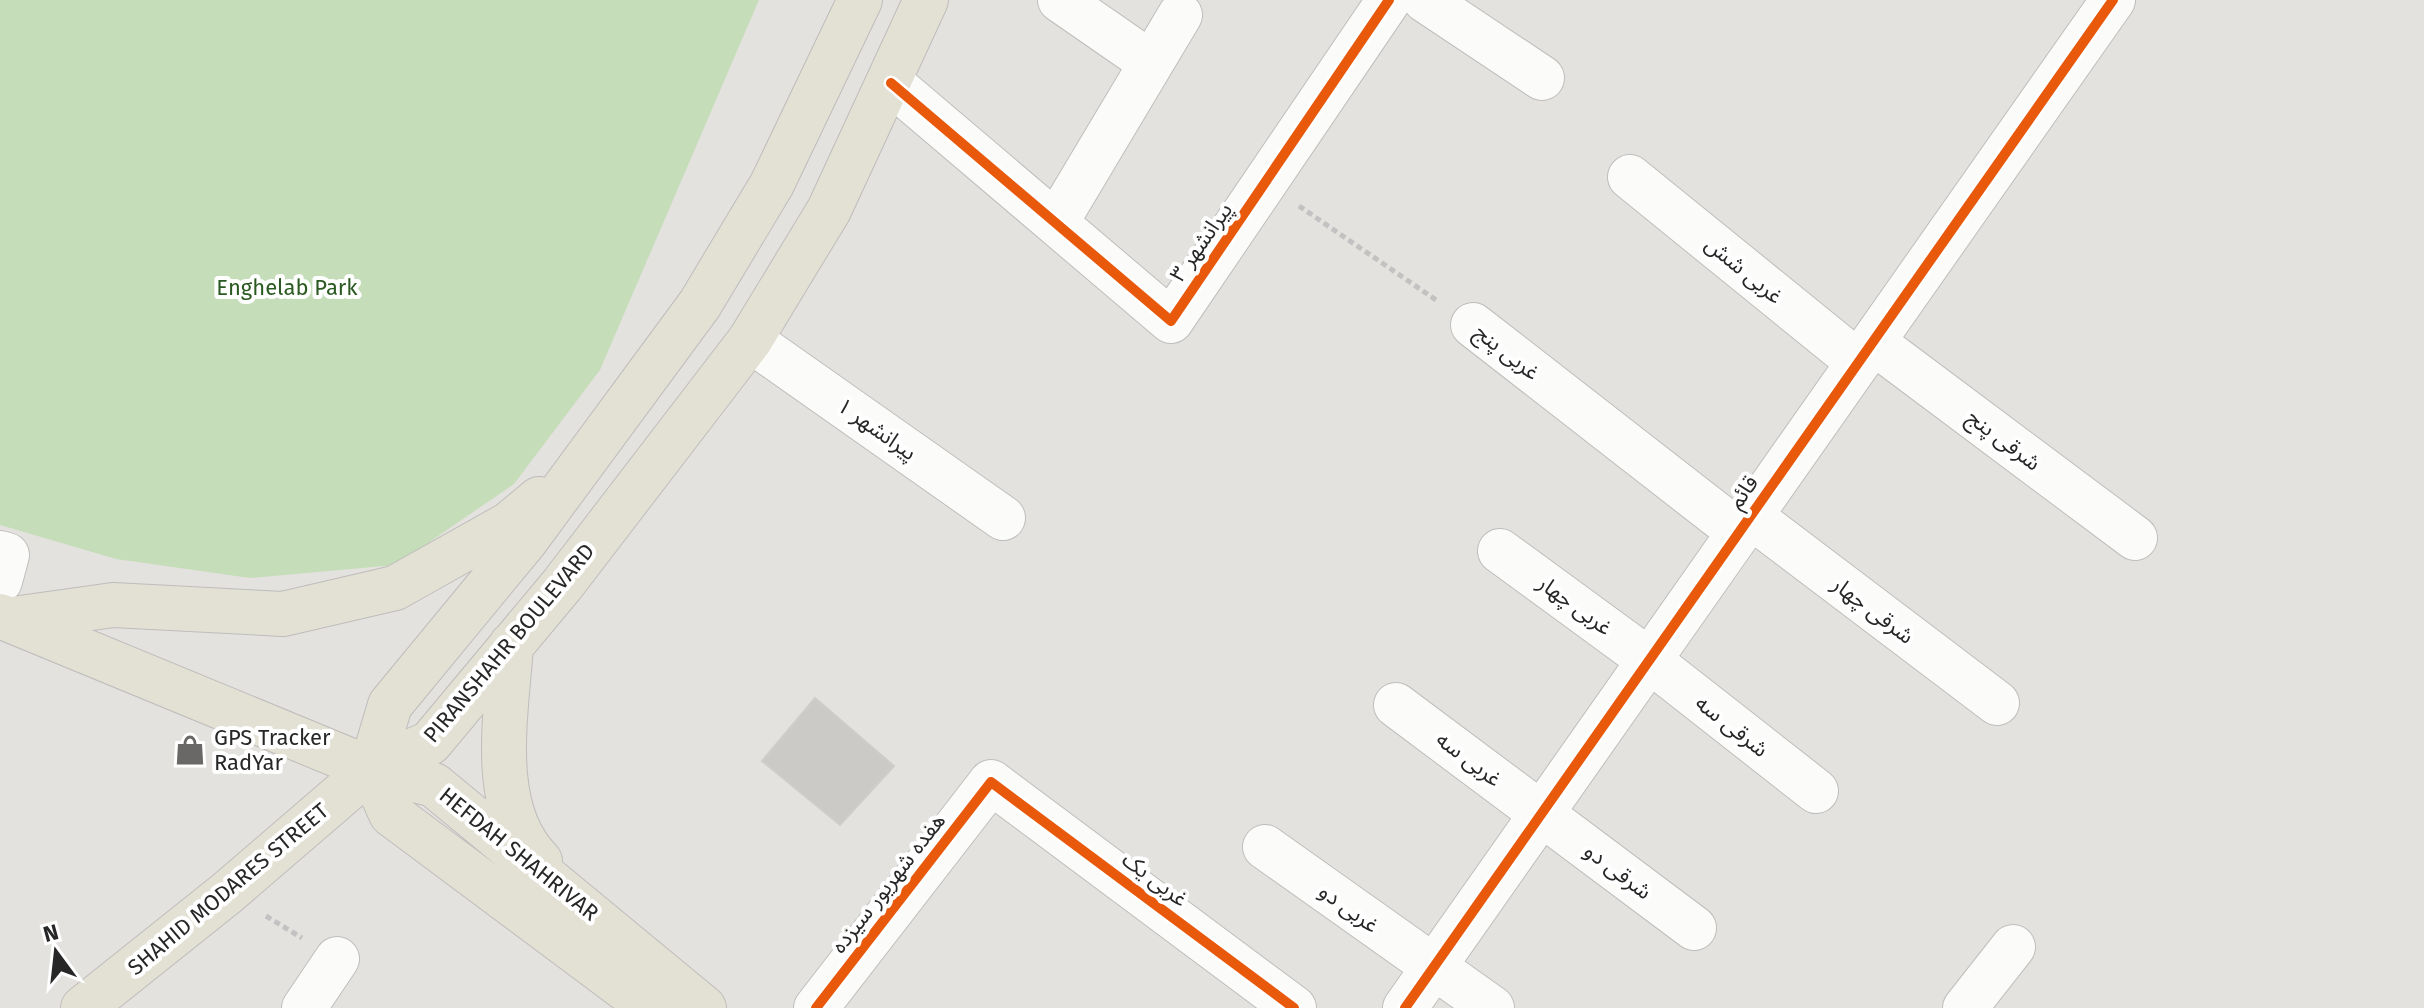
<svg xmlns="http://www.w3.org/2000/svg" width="2424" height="1008" viewBox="0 0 2424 1008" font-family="'Fira Sans','Noto Sans Arabic',sans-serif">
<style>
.green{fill:#c6ddba}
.building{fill:#cccac7;stroke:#cfcdca;stroke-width:2}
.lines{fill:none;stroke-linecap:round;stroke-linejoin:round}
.minor-casing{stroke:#bfbebe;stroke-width:46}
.major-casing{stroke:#bebdbc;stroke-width:46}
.path{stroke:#c2c2c2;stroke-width:5;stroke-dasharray:6 4;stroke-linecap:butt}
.minor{stroke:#fbfbfa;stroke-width:44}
.major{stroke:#e3e0d4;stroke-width:44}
.cycleway-casing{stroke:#fff;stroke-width:15}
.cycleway{stroke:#e8590c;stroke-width:10}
.labels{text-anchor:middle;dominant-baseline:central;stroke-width:8;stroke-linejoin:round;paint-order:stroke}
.street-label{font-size:22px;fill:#272727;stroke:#fff}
.park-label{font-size:22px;fill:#2a5a21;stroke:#fff}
.poi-label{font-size:22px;fill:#272727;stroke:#fff;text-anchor:start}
</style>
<rect width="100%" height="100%" fill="#e4e2de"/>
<path class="green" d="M 0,0 L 759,0 L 600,370 L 514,484 L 396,565 L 250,578 L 116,559 L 0,525 Z"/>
<path class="building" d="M 815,698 L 894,766 L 840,825 L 762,761 Z"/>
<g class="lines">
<g class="minor-casing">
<path id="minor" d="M 1060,0 L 1151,63
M 1425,0 L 1542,78
M 891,83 L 1171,321 L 1389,0
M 1630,177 L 1858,362
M 1057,221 L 1180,15
M 1473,325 L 1739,532
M 750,340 L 1003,518
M 1873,342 L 2135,538
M 1750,516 L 1997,703
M 1500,551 L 1649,660 L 1816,791
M 0,553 L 7,555 L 0,581
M 1396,705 L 1694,928
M 1265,847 L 1492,1008
M 304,1008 L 337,959
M 816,1008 L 991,782 L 1294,1008
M 1405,1008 L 2113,0
M 1965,1008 L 2013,947"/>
</g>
<g class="major-casing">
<path id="major" d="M 0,616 L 371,769 L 434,785 L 704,1008
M 13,619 L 113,605 L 283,614 L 395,588 L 509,524 L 539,499
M 511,645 C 507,712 487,808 540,861
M 371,769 L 390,705 L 526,540 L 700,304 L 772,184 L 860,0
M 371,769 L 391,814 L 651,1008
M 83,1008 L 227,893 L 371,769 L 430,743 L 562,585 L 750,340 L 829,210 L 926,0"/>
</g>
<path class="path" d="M 1299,206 L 1439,302
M 266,916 L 302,938"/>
<use href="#minor" class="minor"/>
<use href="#major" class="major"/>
<g class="cycleway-casing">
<path id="cycleway" d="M 891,83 L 1171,321 L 1389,0
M 816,1008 L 991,782 L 1294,1008
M 1405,1008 L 2113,0"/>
</g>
<use href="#cycleway" class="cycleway"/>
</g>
<defs>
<g id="shop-bare" transform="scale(2.4)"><path d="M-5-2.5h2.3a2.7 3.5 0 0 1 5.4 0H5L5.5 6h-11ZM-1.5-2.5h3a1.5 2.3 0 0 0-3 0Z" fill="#696867" stroke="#fff" stroke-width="2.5" paint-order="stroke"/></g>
</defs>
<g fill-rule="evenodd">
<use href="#shop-bare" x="190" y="750"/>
</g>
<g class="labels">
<g class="street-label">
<text transform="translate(1201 242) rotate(-55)">پیرانشهر ۳</text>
<text transform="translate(1744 270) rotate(39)">غربی شش</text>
<text transform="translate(1507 352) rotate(38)">غربی پنج</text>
<text transform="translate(877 429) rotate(35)">پیرانشهر ۱</text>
<text transform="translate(2004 440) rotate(37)">شرقی پنج</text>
<text transform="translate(1743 492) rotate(-55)">قائم</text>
<text transform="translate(1575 605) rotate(36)">غربی چهار</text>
<text transform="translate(1873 610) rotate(37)">شرقی چهار</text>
<text transform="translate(509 643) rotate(-50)">PIRANSHAHR BOULEVARD</text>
<text transform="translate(1732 726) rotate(38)">شرقی سه</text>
<text transform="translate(1469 759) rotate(37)">غربی سه</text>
<text transform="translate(519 854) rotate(39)">HEFDAH SHAHRIVAR</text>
<text transform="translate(1618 871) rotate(37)">شرقی دو</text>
<text transform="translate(1155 879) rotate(37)">غربی یک</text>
<text transform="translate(888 883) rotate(-52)">هفده شهریور سیزده</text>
<text transform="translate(228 889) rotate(-40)">SHAHID MODARES STREET</text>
<text transform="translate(1349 908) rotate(36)">غربی دو</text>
</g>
<g class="park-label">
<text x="287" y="287">Enghelab Park</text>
</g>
<g class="poi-label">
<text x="214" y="737">GPS Tracker<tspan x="214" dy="25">RadYar</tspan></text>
</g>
</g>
<g transform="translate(56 952) rotate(345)" stroke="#ffffff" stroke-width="6" paint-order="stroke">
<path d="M0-6L14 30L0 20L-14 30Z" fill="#272727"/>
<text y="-12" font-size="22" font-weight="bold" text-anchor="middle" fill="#272727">N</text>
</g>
</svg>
